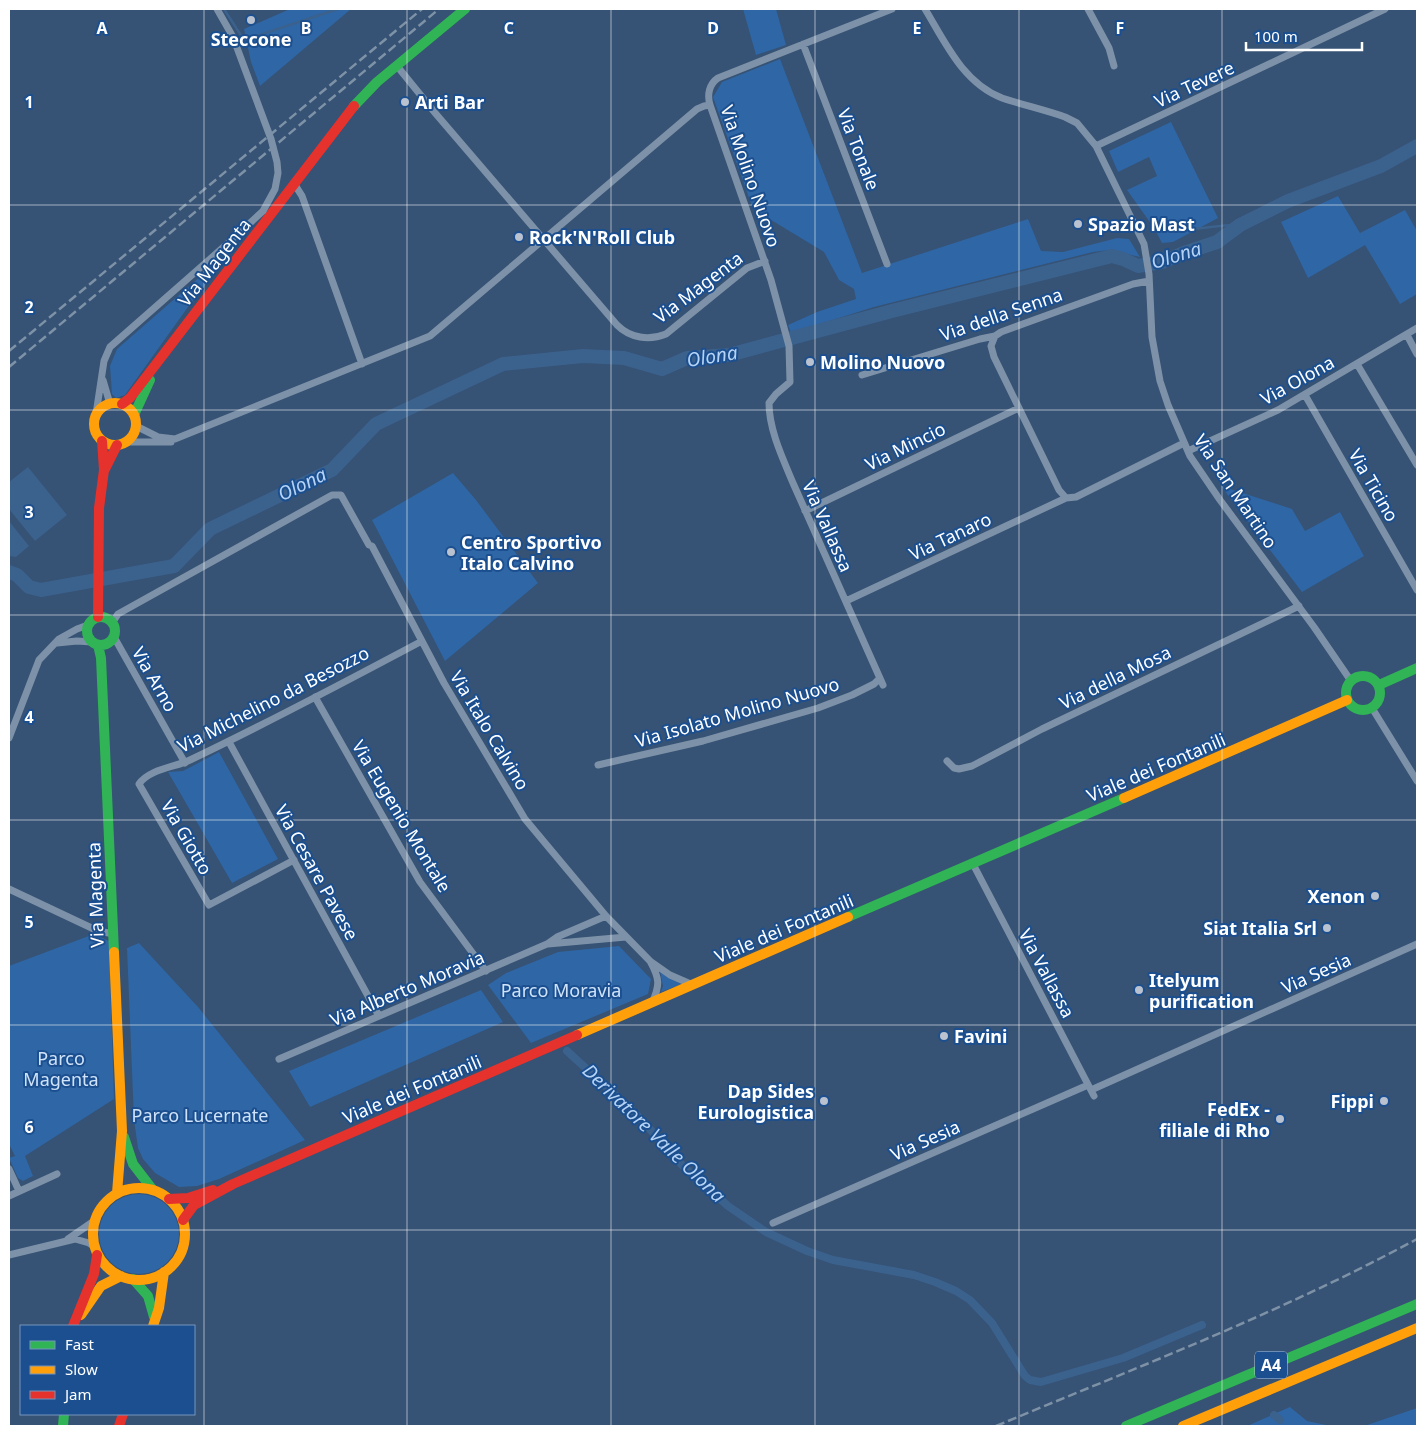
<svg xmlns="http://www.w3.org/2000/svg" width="1426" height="1435" viewBox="0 0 1426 1435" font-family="'Noto Sans',sans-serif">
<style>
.green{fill:#2f66a5}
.water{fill:#3b618d}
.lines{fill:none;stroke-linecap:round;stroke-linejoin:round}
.stream{stroke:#3b618d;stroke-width:2.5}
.canal{stroke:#3b618d;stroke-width:8}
.river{stroke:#3b618d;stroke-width:14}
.street{stroke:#7d92a8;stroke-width:7}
.fast{stroke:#30b455;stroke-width:10}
.slow{stroke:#ff9f0a;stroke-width:10}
.jam{stroke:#e5322d;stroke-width:10}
.rail{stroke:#7e92a7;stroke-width:2.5;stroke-dasharray:9 4;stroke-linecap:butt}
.street-bridge{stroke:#7d92a8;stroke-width:7}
.grid{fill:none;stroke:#fff;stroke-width:1;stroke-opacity:0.55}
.poi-dot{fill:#b9c2ce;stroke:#1b4f8f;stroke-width:2}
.labels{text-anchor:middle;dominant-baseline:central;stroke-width:4;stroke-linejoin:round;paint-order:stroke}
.shield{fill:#1b4f8f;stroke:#bbcadd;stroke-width:1}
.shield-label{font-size:16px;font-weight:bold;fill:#fff}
.poi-label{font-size:18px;font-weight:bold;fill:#fff;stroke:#1b4f8f;text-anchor:start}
.street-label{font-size:18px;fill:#fff;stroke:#1b4f8f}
.park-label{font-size:18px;fill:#cfe3fa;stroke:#1b4f8f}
.water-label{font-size:19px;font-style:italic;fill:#b5d3f5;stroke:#1b4f8f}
.grid-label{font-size:16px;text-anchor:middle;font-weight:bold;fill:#fff;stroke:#1b4f8f;stroke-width:4;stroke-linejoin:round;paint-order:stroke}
</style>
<rect width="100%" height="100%" fill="#365274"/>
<path class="green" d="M 290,9 L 351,9 L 260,86 L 251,62 L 244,29 Z
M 743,9 L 776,9 L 786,45 L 756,55 Z
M 780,59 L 862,273 L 1028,219 L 1041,251 L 1063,252 L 1117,238 L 1129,239 L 1140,257 L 1109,250 L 1093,252 L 874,307 L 791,333 L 788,325 L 817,312 L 856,299 L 854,289 L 839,280 L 824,252 L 753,209 L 713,97 L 722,82 Z
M 1171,122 L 1218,218 L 1173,242 L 1162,243 L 1154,228 L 1127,190 L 1157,176 L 1149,157 L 1118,172 L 1109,151 Z
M 1338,196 L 1360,233 L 1405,210 L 1417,231 L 1417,294 L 1400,304 L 1365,245 L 1308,278 L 1281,222 Z
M 240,242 L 188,307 L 125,395 L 116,398 L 112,394 L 110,366 L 117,349 Z
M 453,473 L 476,500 L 538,583 L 445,661 L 372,520 Z
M 1221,486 L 1292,509 L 1305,531 L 1340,512 L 1364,556 L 1302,592 Z
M 219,752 L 278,859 L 232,883 L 168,772 L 183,771 Z
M 94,934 L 109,941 L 114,1099 L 25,1156 L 33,1176 L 23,1181 L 18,1178 L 9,1158 L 15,1156 L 9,1144 L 9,966 Z
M 139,943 L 198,1007 L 305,1140 L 219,1179 L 197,1186 L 179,1187 L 155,1173 L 143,1159 L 138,1148 L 134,1120 L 127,948 Z
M 619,946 L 651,979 L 648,994 L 531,1043 L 488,985 L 506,973 L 558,952 Z
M 660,971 L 669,978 L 682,984 L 661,992 L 663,986 Z
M 481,990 L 503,1022 L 310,1107 L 289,1071 Z
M99 1234a40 40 0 1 1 80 0a40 40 0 1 1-80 0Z
M 1290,1407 L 1307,1421 L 1331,1426 L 1247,1426 Z
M 1417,1408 L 1417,1426 L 1364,1426 Z"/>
<path class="water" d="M 28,467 L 67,515 L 35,541 L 9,509 L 9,482 Z
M 9,521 L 29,546 L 16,557 L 9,556 Z"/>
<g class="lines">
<path class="stream" d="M 224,9 L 244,40 L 338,9
M 1155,223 C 1165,225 1176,229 1187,229 C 1205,229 1221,224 1240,225"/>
<path class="canal" d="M 567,1051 L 639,1117 L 683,1166 L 728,1206 L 766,1232 L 807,1251 L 833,1260 L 914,1275 L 935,1282 L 956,1291 L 970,1300 L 992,1323 L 1025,1376 L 1030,1380 L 1041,1382 L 1123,1358 L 1202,1325
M 1274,1415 L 1280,1420"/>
<path class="river" d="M 9,572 L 17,575 L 29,587 L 41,590 L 174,566 L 210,529 L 332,470 L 376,424 L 503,364 L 583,356 L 624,358 L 662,369 L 687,358 L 729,355 L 892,311 L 1112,256 L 1123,259 L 1138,266 L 1162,262 L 1184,253 L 1217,242 L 1240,225 L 1288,201 L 1381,166 L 1417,146"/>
<path class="street" d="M 925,9 C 945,42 963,83 1002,98 C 1023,105 1045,110 1065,117 L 1077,123 L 1096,146 L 1144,244 L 1149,274 L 1152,337 L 1160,381 L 1168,405 L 1190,456 L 1220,500 L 1314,627 L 1351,681
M 1088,9 L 1109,48 L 1114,66
M 803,44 L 887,264
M 397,66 L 436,114 L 617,325 C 630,338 649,341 666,334 L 747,268 L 765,261
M 1096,146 L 1385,9
M 295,185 L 302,196 L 362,364
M 1407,335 L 1417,354
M 995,336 L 991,346 L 994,357 L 1059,490 L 1066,498 L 1076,497 L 1184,443
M 1357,364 L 1417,465
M 862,375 L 980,339 L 995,336 L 1001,332 L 1133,284 L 1149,281
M 103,380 L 110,404
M 1305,395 L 1417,590
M 96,414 L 104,361 L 110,347 L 226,245
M 136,426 L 158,437 L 175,439 L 430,336 L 697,109 L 704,106 L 710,105
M 126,442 L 171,442
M 1188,451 L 1278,410 L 1417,328
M 805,511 L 1019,408
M 846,601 L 1066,498
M 112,623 L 118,614 L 332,495 L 341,495 L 369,545 L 372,546 L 444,683 L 525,819 L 606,916 L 650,961
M 114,637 L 185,763
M 57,643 L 77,641 L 92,642
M 883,685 L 793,483 C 783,459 769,430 769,403 L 776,394 L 790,382 L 789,346 L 771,280 L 710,105 C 707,95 709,84 718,78 L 892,9
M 315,697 L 420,882 L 486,971
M 1372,708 L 1417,781
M 9,738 L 39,660 L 59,639 L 77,629 L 88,625
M 229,742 L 379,1016
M 947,761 L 954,768 L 959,769 L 972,766 L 1042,729 L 1299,606
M 598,765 L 703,741 L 818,708 L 852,695 L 874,684 L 879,679
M 294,860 L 209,905 L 139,784 C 149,769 176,767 190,760 C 268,723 345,682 422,641
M 973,864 L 1094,1096
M 9,889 L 98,931 L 114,934
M 548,944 L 626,937
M 652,1003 C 660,985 660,979 650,961 L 670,975 L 693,985
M 279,1059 L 547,944 L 557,937 L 606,916
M 1091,1090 L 1417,944
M 9,1169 L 19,1191
M 9,1196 L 57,1174
M 773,1223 L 1088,1085
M 68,1239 L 94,1221
M 9,1255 L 75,1239 L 89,1243 L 95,1247"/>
<path class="fast" d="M 354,106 L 377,82 L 465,9
M 134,415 L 150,380
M87 631a14 14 0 1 1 28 0a14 14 0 1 1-28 0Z
M 98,645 L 101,658 L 114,952
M1346 693a17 17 0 1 1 34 0a17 17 0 1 1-34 0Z
M 1379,685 L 1417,668
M 848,917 L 1124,798
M 124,1137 L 133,1164 L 153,1190
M 133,1279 L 148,1296 L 154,1317
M 63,1426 L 64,1414
M 1126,1426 L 1417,1304"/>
<path class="slow" d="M94 424a21 21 0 1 1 42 0a21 21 0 1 1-42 0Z
M 1124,798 L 1347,700
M 114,952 L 122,1131 L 117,1193
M 577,1035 L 848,917
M93 1234a46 46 0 1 1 92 0a46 46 0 1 1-92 0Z
M 81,1315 L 101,1286 L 121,1276
M 153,1326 L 159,1308 L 164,1272
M 1183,1426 L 1417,1328"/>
<path class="jam" d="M 122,404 L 130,398 L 354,106
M 105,469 L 117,445
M 98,617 L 99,508 L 104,470 L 102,441
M 169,1199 L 188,1198 L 213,1190
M 183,1220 L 194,1205 L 233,1184 L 577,1035
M 73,1326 L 94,1274 L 97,1255
M 119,1426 L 123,1414"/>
<path class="rail" d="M 9,351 L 422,9
M 9,367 L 439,9
M 996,1426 C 1138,1367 1282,1312 1417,1239"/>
<path class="street-bridge" d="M 217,9 L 233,37 L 271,139 L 277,162 L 278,173 L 275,189 L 263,211 L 226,245"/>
</g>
<path class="grid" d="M 204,9 L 204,1426M 407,9 L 407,1426M 611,9 L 611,1426M 815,9 L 815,1426M 1019,9 L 1019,1426M 1222,9 L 1222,1426M 9,205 L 1417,205M 9,410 L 1417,410M 9,615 L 1417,615M 9,820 L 1417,820M 9,1025 L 1417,1025M 9,1230 L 1417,1230"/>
<g class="poi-dot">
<circle cx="251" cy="20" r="5"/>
<circle cx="405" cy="102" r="5"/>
<circle cx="1078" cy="224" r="5"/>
<circle cx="519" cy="237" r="5"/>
<circle cx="810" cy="362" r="5"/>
<circle cx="451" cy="552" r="5"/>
<circle cx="1375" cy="896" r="5"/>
<circle cx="1327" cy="928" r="5"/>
<circle cx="1139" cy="990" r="5"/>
<circle cx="944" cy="1036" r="5"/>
<circle cx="824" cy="1101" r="5"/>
<circle cx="1384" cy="1101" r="5"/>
<circle cx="1280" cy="1119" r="5"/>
</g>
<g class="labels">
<rect class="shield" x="1255" y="1351.5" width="32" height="27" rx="4"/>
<g class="shield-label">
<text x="1271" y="1365">A4</text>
</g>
<g class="poi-label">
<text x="251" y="39" text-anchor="middle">Steccone</text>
<text x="415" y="102">Arti Bar</text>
<text x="1088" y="224">Spazio Mast</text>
<text x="529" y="237">Rock'N'Roll Club</text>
<text x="820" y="362">Molino Nuovo</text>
<text x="461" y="542">Centro Sportivo<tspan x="461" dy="21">Italo Calvino</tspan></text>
<text x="1365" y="896" text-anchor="end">Xenon</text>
<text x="1317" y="928" text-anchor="end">Siat Italia Srl</text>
<text x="1149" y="980">Itelyum<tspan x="1149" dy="21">purification</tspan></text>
<text x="954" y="1036">Favini</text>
<text x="814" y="1091" text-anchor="end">Dap Sides<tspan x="814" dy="21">Eurologistica</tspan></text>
<text x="1374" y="1101" text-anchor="end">Fippi</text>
<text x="1270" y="1109" text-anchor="end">FedEx -<tspan x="1270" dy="21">filiale di Rho</tspan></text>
</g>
<g class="street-label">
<text transform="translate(1194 84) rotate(-25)">Via Tevere</text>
<text transform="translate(859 149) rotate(69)">Via Tonale</text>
<text transform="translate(751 176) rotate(71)">Via Molino Nuovo</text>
<text transform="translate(214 262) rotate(-52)">Via Magenta</text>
<text transform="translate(698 287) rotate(-37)">Via Magenta</text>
<text transform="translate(1001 314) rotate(-19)">Via della Senna</text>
<text transform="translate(1297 380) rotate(-29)">Via Olona</text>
<text transform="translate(905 446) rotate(-26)">Via Mincio</text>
<text transform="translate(1374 485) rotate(60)">Via Ticino</text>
<text transform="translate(1236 491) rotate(56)">Via San Martino</text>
<text transform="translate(828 526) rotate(66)">Via Vallassa</text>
<text transform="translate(950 536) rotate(-25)">Via Tanaro</text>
<text transform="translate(1115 677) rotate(-26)">Via della Mosa</text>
<text transform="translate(155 679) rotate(60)">Via Arno</text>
<text transform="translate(273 699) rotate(-27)">Via Michelino da Besozzo</text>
<text transform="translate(737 712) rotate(-16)">Via Isolato Molino Nuovo</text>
<text transform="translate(490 730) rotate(59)">Via Italo Calvino</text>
<text transform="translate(1156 767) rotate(-23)">Viale dei Fontanili</text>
<text transform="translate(402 816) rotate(59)">Via Eugenio Montale</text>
<text transform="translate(187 837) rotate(60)">Via Giotto</text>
<text transform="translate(317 872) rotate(61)">Via Cesare Pavese</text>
<text transform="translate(95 895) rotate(-92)">Via Magenta</text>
<text transform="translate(784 928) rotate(-23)">Viale dei Fontanili</text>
<text transform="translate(1047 973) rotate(62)">Via Vallassa</text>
<text transform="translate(1316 973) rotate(-24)">Via Sesia</text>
<text transform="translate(407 988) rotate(-23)">Via Alberto Moravia</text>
<text transform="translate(412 1089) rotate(-23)">Viale dei Fontanili</text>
<text transform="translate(925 1140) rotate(-24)">Via Sesia</text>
</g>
<g class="park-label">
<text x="561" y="990">Parco Moravia</text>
<text x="61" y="1058">Parco<tspan x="61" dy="21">Magenta</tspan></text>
<text x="200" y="1115">Parco Lucernate</text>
</g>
<g class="water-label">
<text transform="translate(1176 255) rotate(-17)">Olona</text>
<text transform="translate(712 356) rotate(-9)">Olona</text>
<text transform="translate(302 484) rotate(-26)">Olona</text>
<text transform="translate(654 1133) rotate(44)">Derivatore Valle Olona</text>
</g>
</g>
<g class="grid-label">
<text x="102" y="34">A</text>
<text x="306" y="34">B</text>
<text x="509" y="34">C</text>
<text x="713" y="34">D</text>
<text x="917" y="34">E</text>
<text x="1120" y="34">F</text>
<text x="29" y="108">1</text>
<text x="29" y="313">2</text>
<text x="29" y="518">3</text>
<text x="29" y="723">4</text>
<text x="29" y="928">5</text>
<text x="29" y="1133">6</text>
</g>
<rect width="1426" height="1435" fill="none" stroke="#ffffff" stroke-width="20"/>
<rect x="20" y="1325" width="175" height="90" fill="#1b4f8f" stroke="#7695bc"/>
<rect x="30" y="1341" width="25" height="8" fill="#30b455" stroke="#7695bc"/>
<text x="65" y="1350" font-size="15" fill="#ffffff">Fast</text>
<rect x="30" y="1366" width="25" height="8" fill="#ff9f0a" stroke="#7695bc"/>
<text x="65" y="1375" font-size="15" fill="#ffffff">Slow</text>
<rect x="30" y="1391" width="25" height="8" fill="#e5322d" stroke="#7695bc"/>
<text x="65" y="1400" font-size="15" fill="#ffffff">Jam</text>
<path d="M1246 42v8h116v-8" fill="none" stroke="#ffffff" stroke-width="2.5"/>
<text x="1254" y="42" font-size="15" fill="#ffffff" stroke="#1b4f8f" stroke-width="4" paint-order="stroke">100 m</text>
</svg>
